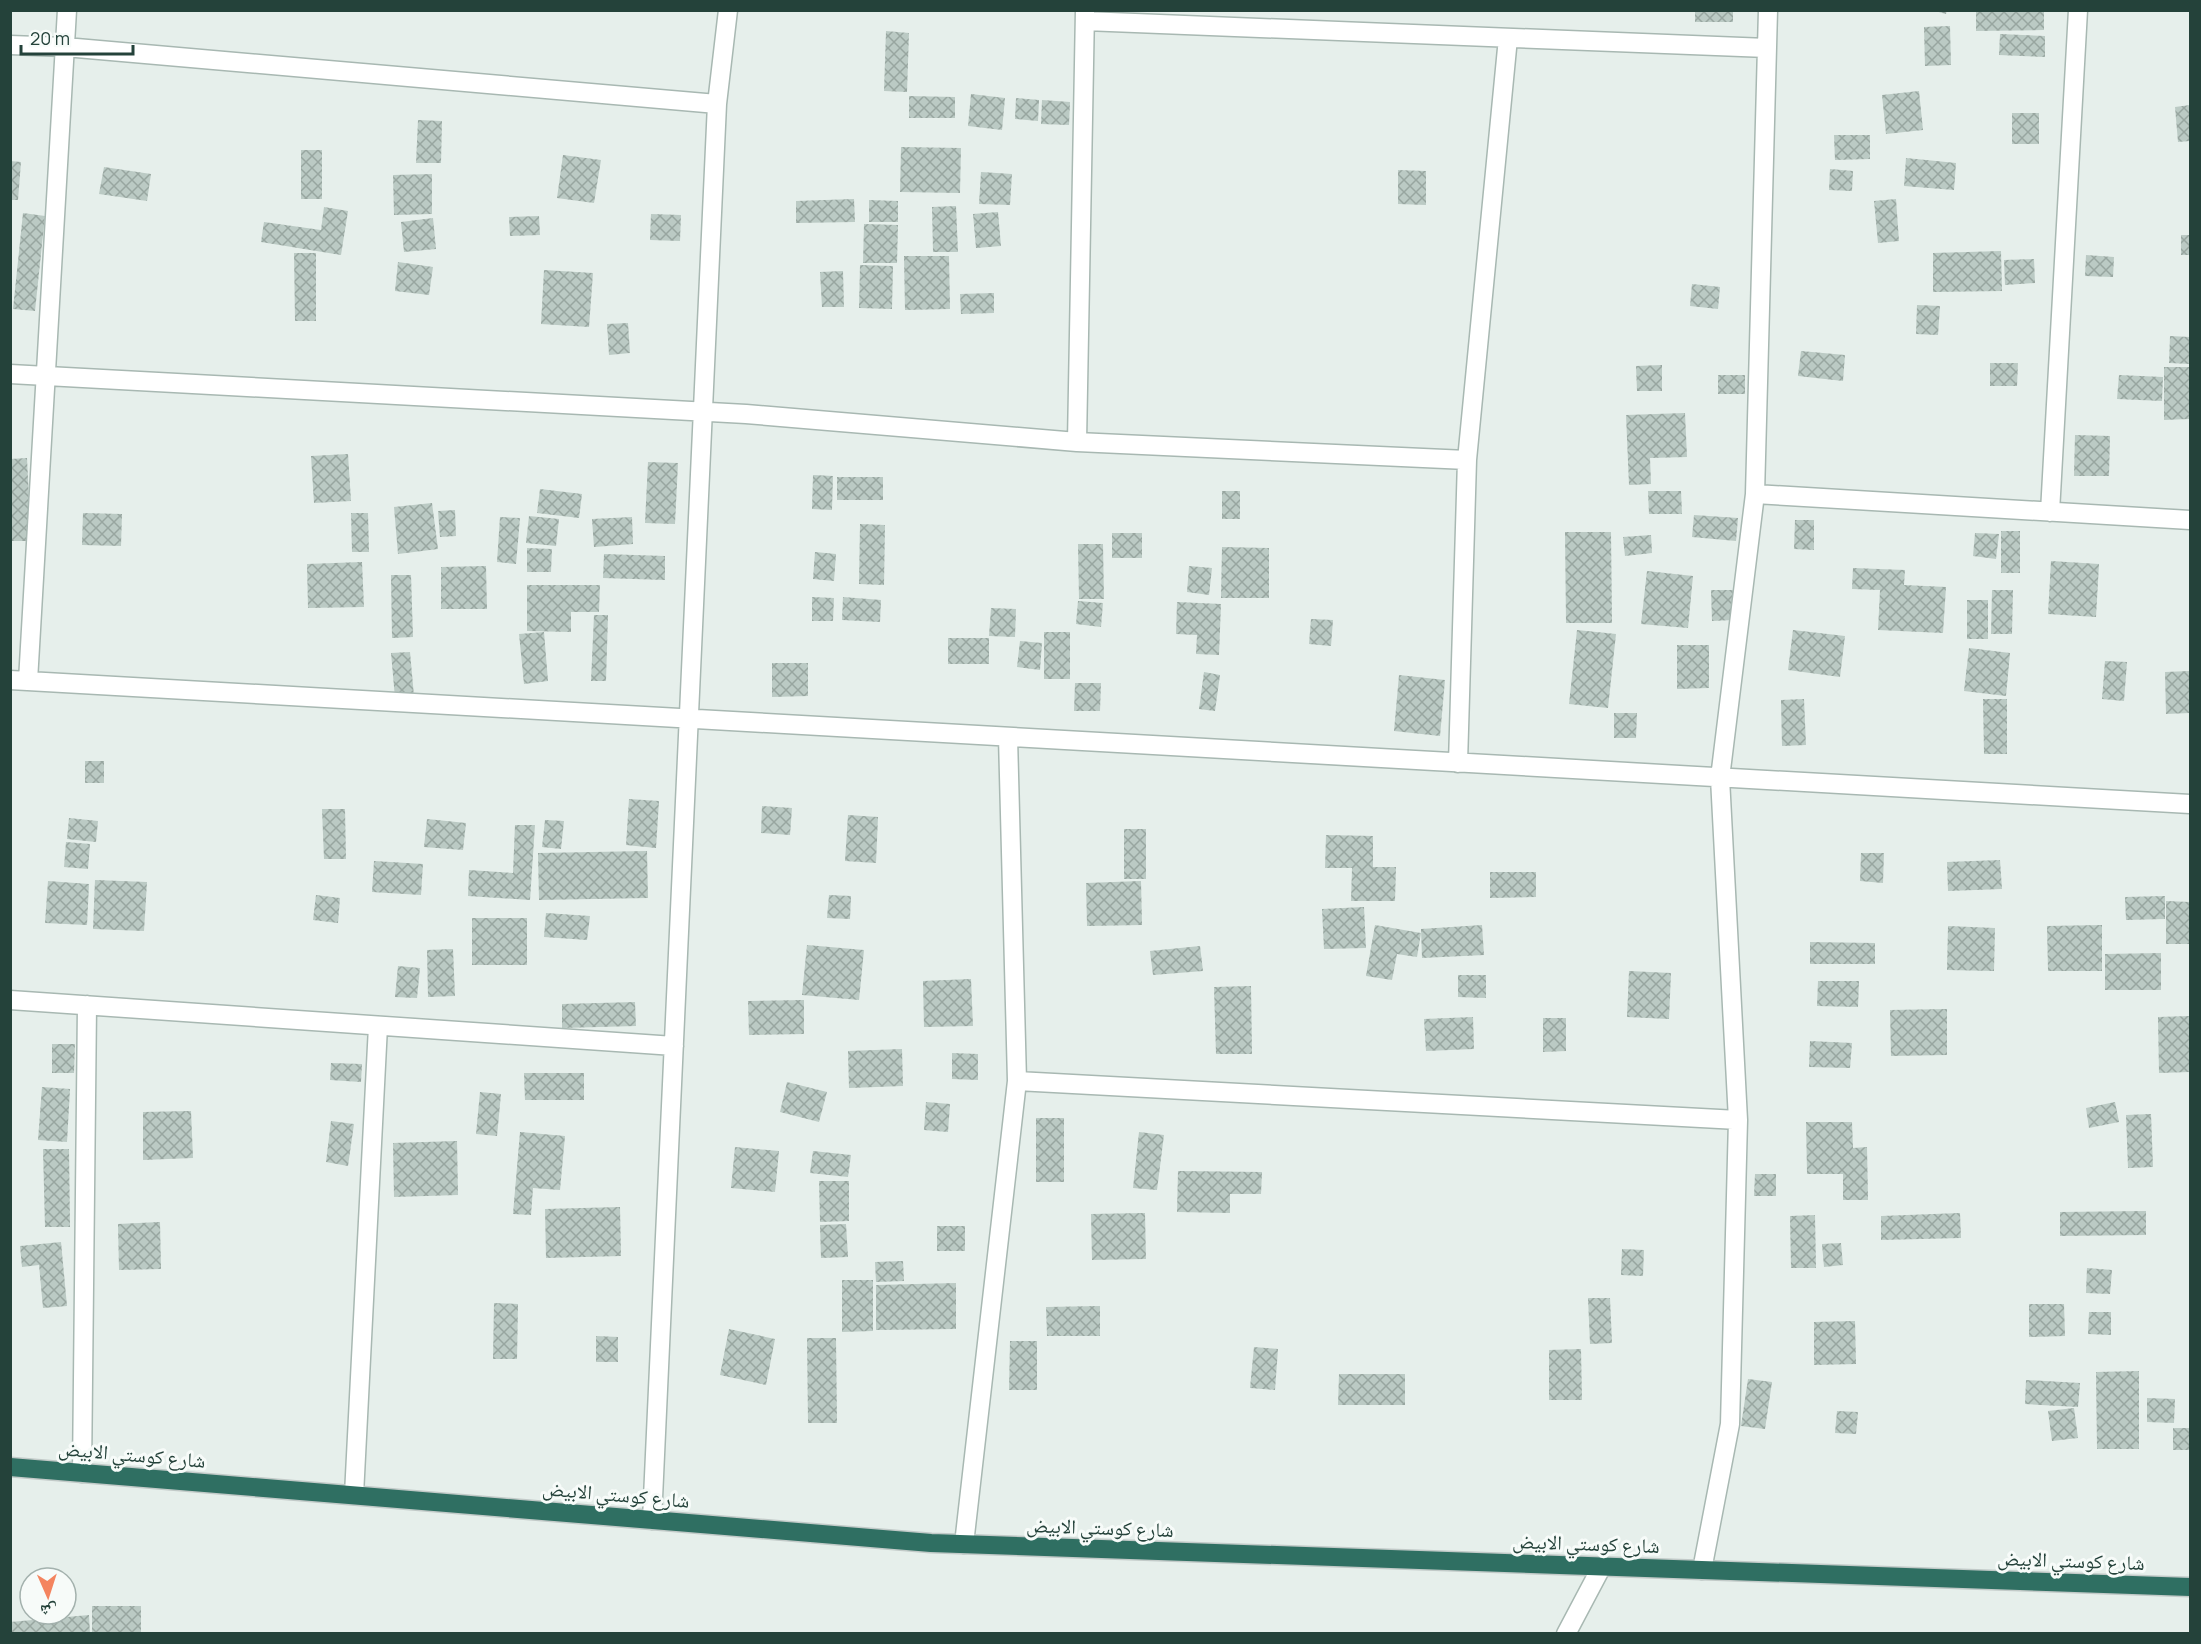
<svg xmlns="http://www.w3.org/2000/svg" width="2201" height="1644" viewBox="0 0 2201 1644" font-family="Manrope,'Noto Naskh Arabic',sans-serif">
<style>
.building{fill:url(#building-cross-hatch)}
.lines{fill:none;stroke-linecap:round;stroke-linejoin:round}
.minor-casing{stroke:#a8b8b2;stroke-width:21}
.highway-casing{stroke:#c2cac8;stroke-width:21}
.minor{stroke:#fff;stroke-width:18}
.highway{stroke:#2f6f62;stroke-width:18}
.labels{text-anchor:middle;dominant-baseline:central;stroke-width:6;stroke-linejoin:round;paint-order:stroke}
.street-label{font-size:20px;fill:#24423a;stroke:#f7fbf9}
</style>
<defs>
<pattern id="building-cross-hatch" width="8" height="8" patternUnits="userSpaceOnUse" patternTransform="scale(1.5)"><rect width="8" height="8" fill="#bbcac4"/><path d="M0 0l8 8M0 8l8-8" fill="none" stroke="#98a6a0"/></pattern>
</defs>
<rect width="100%" height="100%" fill="#e6efeb"/>
<path class="building" d="M 1695,10 L 1733,10 L 1733,22 L 1695,22 Z
M 1931,10 L 1947,10 L 1946,14 Z
M 1976,10 L 2044,10 L 2044,30 L 1976,31 Z
M 1950,26 L 1951,65 L 1925,66 L 1924,27 Z
M 886,31 L 909,33 L 907,92 L 884,91 Z
M 2000,34 L 2045,36 L 2045,57 L 1999,55 Z
M 1919,91 L 1923,130 L 1886,134 L 1882,95 Z
M 971,94 L 1005,98 L 1002,130 L 968,126 Z
M 909,96 L 955,97 L 955,118 L 909,118 Z
M 1016,98 L 1039,100 L 1038,121 L 1015,119 Z
M 1042,100 L 1070,102 L 1069,125 L 1041,124 Z
M 2190,105 L 2190,141 L 2178,142 L 2175,107 Z
M 2012,113 L 2039,113 L 2039,144 L 2012,144 Z
M 418,120 L 442,121 L 441,163 L 416,163 Z
M 1834,135 L 1870,135 L 1870,159 L 1835,160 Z
M 901,147 L 961,148 L 960,193 L 900,192 Z
M 301,150 L 322,150 L 322,199 L 301,199 Z
M 563,155 L 601,160 L 594,203 L 557,198 Z
M 1906,158 L 1956,163 L 1954,190 L 1904,186 Z
M 10,161 L 21,162 L 18,200 L 10,200 Z
M 104,167 L 151,174 L 147,201 L 99,194 Z
M 1830,169 L 1853,171 L 1852,191 L 1829,190 Z
M 1398,170 L 1426,171 L 1426,205 L 1398,204 Z
M 981,172 L 1012,174 L 1010,205 L 979,204 Z
M 432,174 L 432,214 L 394,215 L 393,175 Z
M 854,199 L 855,222 L 796,223 L 796,201 Z
M 1896,199 L 1899,241 L 1878,243 L 1874,201 Z
M 869,200 L 898,201 L 898,222 L 869,222 Z
M 956,206 L 958,252 L 933,252 L 932,207 Z
M 324,207 L 348,211 L 341,255 L 261,242 L 264,222 L 321,230 Z
M 998,212 L 1001,246 L 976,248 L 973,214 Z
M 23,213 L 45,216 L 35,311 L 13,309 Z
M 651,214 L 681,215 L 680,241 L 650,240 Z
M 539,216 L 540,235 L 510,236 L 509,217 Z
M 433,218 L 436,249 L 404,252 L 401,222 Z
M 864,224 L 898,225 L 897,263 L 863,263 Z
M 2181,235 L 2190,235 L 2190,255 L 2181,255 Z
M 2001,251 L 2002,291 L 1933,292 L 1933,253 Z
M 294,253 L 316,253 L 316,321 L 295,321 Z
M 2086,255 L 2114,257 L 2113,277 L 2085,276 Z
M 904,256 L 949,256 L 950,309 L 905,310 Z
M 2034,259 L 2035,283 L 2005,285 L 2004,260 Z
M 398,262 L 433,267 L 429,295 L 395,291 Z
M 860,265 L 893,266 L 892,309 L 859,308 Z
M 544,270 L 593,273 L 589,327 L 541,324 Z
M 843,271 L 844,307 L 822,307 L 820,272 Z
M 1692,284 L 1720,287 L 1718,309 L 1690,306 Z
M 994,293 L 994,313 L 961,314 L 960,294 Z
M 1917,305 L 1940,306 L 1938,335 L 1916,334 Z
M 628,323 L 630,353 L 609,355 L 607,324 Z
M 2170,336 L 2190,337 L 2190,364 L 2169,363 Z
M 1801,351 L 1845,355 L 1843,381 L 1798,376 Z
M 1990,363 L 2018,363 L 2017,386 L 1990,386 Z
M 1662,365 L 1662,391 L 1637,391 L 1636,366 Z
M 2164,367 L 2190,367 L 2190,419 L 2164,420 Z
M 1718,375 L 1745,375 L 1745,394 L 1718,394 Z
M 2119,375 L 2163,377 L 2162,401 L 2117,399 Z
M 1685,413 L 1687,457 L 1650,458 L 1651,484 L 1629,485 L 1626,415 Z
M 2075,435 L 2110,436 L 2109,476 L 2074,476 Z
M 348,454 L 351,501 L 314,503 L 311,456 Z
M 27,458 L 31,541 L 10,541 L 10,459 Z
M 648,462 L 678,463 L 675,524 L 645,523 Z
M 813,475 L 833,476 L 832,510 L 812,509 Z
M 837,477 L 883,477 L 883,500 L 837,500 Z
M 540,489 L 582,494 L 579,518 L 537,513 Z
M 1222,491 L 1240,491 L 1240,519 L 1222,519 Z
M 1648,491 L 1681,491 L 1682,514 L 1649,514 Z
M 432,503 L 438,549 L 398,554 L 394,507 Z
M 455,510 L 456,536 L 440,537 L 438,511 Z
M 83,513 L 122,514 L 121,546 L 82,545 Z
M 351,513 L 368,513 L 369,552 L 352,552 Z
M 1694,515 L 1738,518 L 1736,541 L 1692,537 Z
M 529,516 L 559,519 L 556,546 L 526,543 Z
M 500,517 L 520,518 L 516,564 L 497,562 Z
M 632,517 L 633,544 L 594,547 L 592,519 Z
M 1795,520 L 1814,520 L 1814,550 L 1794,549 Z
M 860,524 L 885,525 L 884,585 L 859,584 Z
M 2001,531 L 2020,531 L 2020,573 L 2001,573 Z
M 1565,532 L 1611,532 L 1612,623 L 1566,623 Z
M 1112,533 L 1142,533 L 1142,558 L 1112,558 Z
M 1975,533 L 1999,534 L 1996,559 L 1973,556 Z
M 1651,535 L 1652,553 L 1625,556 L 1623,537 Z
M 1078,544 L 1103,544 L 1104,599 L 1079,599 Z
M 1222,547 L 1269,548 L 1269,598 L 1221,598 Z
M 527,548 L 552,549 L 551,572 L 527,572 Z
M 815,552 L 836,554 L 834,581 L 813,579 Z
M 604,554 L 665,556 L 665,580 L 603,578 Z
M 2051,561 L 2099,564 L 2096,617 L 2048,614 Z
M 362,562 L 364,607 L 308,608 L 307,564 Z
M 486,566 L 487,609 L 441,609 L 441,567 Z
M 1189,566 L 1212,568 L 1209,595 L 1187,592 Z
M 1853,568 L 1905,570 L 1904,585 L 1946,587 L 1943,633 L 1878,630 L 1880,590 L 1852,589 Z
M 1647,571 L 1693,576 L 1688,628 L 1641,624 Z
M 391,575 L 411,575 L 413,637 L 392,638 Z
M 527,585 L 600,585 L 599,612 L 571,612 L 571,632 L 527,631 Z
M 1711,590 L 1734,590 L 1734,620 L 1712,621 Z
M 1992,590 L 2013,590 L 2012,634 L 1991,634 Z
M 812,597 L 834,598 L 833,621 L 812,621 Z
M 843,597 L 881,600 L 880,622 L 842,620 Z
M 1967,600 L 1988,600 L 1988,639 L 1967,639 Z
M 1078,601 L 1103,603 L 1101,627 L 1076,624 Z
M 1177,602 L 1221,604 L 1219,655 L 1196,654 L 1197,635 L 1176,634 Z
M 991,608 L 1016,609 L 1015,637 L 989,636 Z
M 594,615 L 608,615 L 606,681 L 591,681 Z
M 1311,619 L 1333,620 L 1331,646 L 1309,644 Z
M 1577,630 L 1616,634 L 1608,708 L 1569,704 Z
M 1793,630 L 1845,636 L 1840,677 L 1788,670 Z
M 544,632 L 548,681 L 524,684 L 519,634 Z
M 1044,632 L 1070,632 L 1070,679 L 1044,679 Z
M 948,638 L 989,638 L 989,664 L 948,664 Z
M 1020,641 L 1042,643 L 1040,670 L 1017,667 Z
M 1677,645 L 1709,645 L 1709,688 L 1677,689 Z
M 1969,648 L 2010,653 L 2006,696 L 1964,691 Z
M 410,652 L 414,696 L 395,698 L 391,653 Z
M 2105,661 L 2127,662 L 2124,701 L 2102,699 Z
M 772,663 L 808,663 L 808,696 L 772,697 Z
M 2190,671 L 2190,713 L 2166,714 L 2165,672 Z
M 1204,672 L 1220,675 L 1215,711 L 1199,709 Z
M 1399,675 L 1445,680 L 1440,736 L 1394,731 Z
M 1075,683 L 1101,683 L 1100,711 L 1074,711 Z
M 1804,699 L 1806,745 L 1782,746 L 1781,700 Z
M 1983,699 L 2007,699 L 2007,754 L 1984,754 Z
M 1614,713 L 1637,713 L 1636,738 L 1614,738 Z
M 85,761 L 104,761 L 104,783 L 85,783 Z
M 629,799 L 659,801 L 656,848 L 626,845 Z
M 762,806 L 792,808 L 790,835 L 761,833 Z
M 322,809 L 345,809 L 346,859 L 324,859 Z
M 848,815 L 878,817 L 876,863 L 845,861 Z
M 69,818 L 98,821 L 96,842 L 67,839 Z
M 427,819 L 466,823 L 463,850 L 424,847 Z
M 545,820 L 564,821 L 561,849 L 542,847 Z
M 515,825 L 535,825 L 530,900 L 468,896 L 469,870 L 513,873 Z
M 1124,829 L 1146,829 L 1146,879 L 1124,879 Z
M 1326,835 L 1373,836 L 1373,867 L 1396,867 L 1395,901 L 1351,901 L 1352,868 L 1325,868 Z
M 66,842 L 90,844 L 88,869 L 64,867 Z
M 647,851 L 648,898 L 539,900 L 538,853 Z
M 1861,853 L 1884,853 L 1883,883 L 1860,881 Z
M 2000,860 L 2002,889 L 1948,891 L 1947,862 Z
M 374,861 L 423,864 L 421,895 L 372,892 Z
M 1490,872 L 1536,872 L 1536,897 L 1490,898 Z
M 95,880 L 147,882 L 144,931 L 93,929 Z
M 48,881 L 89,884 L 87,925 L 45,923 Z
M 1141,881 L 1142,925 L 1087,926 L 1086,883 Z
M 316,895 L 340,898 L 338,923 L 313,920 Z
M 829,895 L 851,896 L 850,919 L 827,918 Z
M 2165,896 L 2165,919 L 2126,920 L 2125,897 Z
M 2166,901 L 2190,902 L 2190,944 L 2166,944 Z
M 1364,907 L 1366,948 L 1324,949 L 1322,909 Z
M 546,913 L 590,916 L 587,940 L 544,937 Z
M 472,918 L 527,918 L 527,965 L 472,965 Z
M 1375,925 L 1421,933 L 1417,957 L 1397,954 L 1392,980 L 1366,976 Z
M 1482,925 L 1484,955 L 1422,958 L 1421,929 Z
M 2102,925 L 2102,971 L 2048,971 L 2047,926 Z
M 1948,926 L 1995,928 L 1994,971 L 1947,970 Z
M 1810,942 L 1875,943 L 1875,964 L 1810,964 Z
M 807,945 L 864,950 L 859,1000 L 802,995 Z
M 1200,946 L 1203,971 L 1153,975 L 1150,951 Z
M 453,949 L 455,996 L 428,997 L 427,950 Z
M 2161,953 L 2161,990 L 2105,990 L 2105,954 Z
M 398,966 L 420,968 L 417,998 L 395,997 Z
M 1629,971 L 1671,973 L 1669,1019 L 1627,1017 Z
M 1458,975 L 1486,975 L 1486,998 L 1458,997 Z
M 971,979 L 973,1026 L 924,1027 L 923,981 Z
M 1818,981 L 1859,981 L 1858,1007 L 1817,1006 Z
M 1251,986 L 1252,1054 L 1216,1054 L 1214,987 Z
M 804,1000 L 804,1034 L 749,1035 L 748,1001 Z
M 635,1002 L 636,1026 L 562,1028 L 562,1004 Z
M 1947,1009 L 1947,1055 L 1891,1056 L 1890,1010 Z
M 2189,1016 L 2190,1072 L 2159,1073 L 2158,1017 Z
M 1473,1017 L 1474,1049 L 1426,1051 L 1424,1019 Z
M 1543,1018 L 1566,1018 L 1566,1051 L 1543,1052 Z
M 1810,1041 L 1852,1043 L 1850,1068 L 1809,1067 Z
M 52,1044 L 75,1044 L 74,1073 L 52,1073 Z
M 902,1049 L 903,1086 L 849,1088 L 848,1051 Z
M 952,1053 L 978,1054 L 978,1080 L 952,1079 Z
M 331,1063 L 362,1064 L 361,1082 L 330,1080 Z
M 524,1073 L 584,1073 L 584,1100 L 525,1100 Z
M 787,1082 L 827,1092 L 819,1122 L 780,1112 Z
M 42,1087 L 70,1089 L 67,1142 L 38,1140 Z
M 480,1092 L 501,1094 L 497,1136 L 476,1134 Z
M 926,1102 L 950,1104 L 948,1132 L 924,1130 Z
M 2115,1102 L 2119,1122 L 2089,1128 L 2086,1108 Z
M 191,1111 L 193,1158 L 143,1160 L 143,1112 Z
M 2151,1114 L 2153,1167 L 2128,1168 L 2126,1115 Z
M 1036,1118 L 1064,1118 L 1064,1182 L 1036,1182 Z
M 331,1121 L 354,1124 L 348,1166 L 326,1162 Z
M 1806,1122 L 1852,1122 L 1853,1148 L 1867,1147 L 1868,1200 L 1843,1200 L 1843,1174 L 1807,1174 Z
M 520,1132 L 565,1136 L 560,1190 L 533,1188 L 531,1215 L 513,1214 Z
M 1139,1132 L 1164,1135 L 1157,1190 L 1133,1188 Z
M 457,1141 L 458,1195 L 394,1197 L 393,1143 Z
M 735,1147 L 779,1151 L 775,1192 L 731,1188 Z
M 43,1149 L 69,1149 L 70,1227 L 45,1227 Z
M 813,1151 L 851,1155 L 848,1177 L 810,1173 Z
M 1178,1171 L 1262,1172 L 1261,1194 L 1230,1194 L 1230,1213 L 1177,1212 Z
M 1755,1174 L 1776,1174 L 1776,1196 L 1754,1196 Z
M 819,1181 L 849,1181 L 849,1221 L 820,1222 Z
M 620,1207 L 621,1256 L 546,1258 L 545,1209 Z
M 2146,1211 L 2146,1235 L 2060,1236 L 2060,1212 Z
M 1145,1213 L 1146,1259 L 1092,1260 L 1091,1214 Z
M 1960,1213 L 1961,1238 L 1881,1240 L 1881,1216 Z
M 1815,1215 L 1816,1268 L 1791,1268 L 1790,1216 Z
M 160,1222 L 161,1269 L 119,1270 L 118,1224 Z
M 846,1224 L 848,1257 L 821,1258 L 820,1225 Z
M 937,1226 L 965,1226 L 965,1251 L 937,1251 Z
M 61,1242 L 67,1306 L 43,1308 L 39,1265 L 22,1267 L 20,1246 Z
M 1841,1243 L 1843,1265 L 1824,1267 L 1822,1244 Z
M 1622,1249 L 1644,1250 L 1643,1276 L 1621,1275 Z
M 903,1261 L 904,1281 L 876,1282 L 875,1262 Z
M 2087,1268 L 2112,1270 L 2110,1294 L 2086,1293 Z
M 842,1280 L 873,1280 L 873,1331 L 842,1332 Z
M 956,1283 L 956,1329 L 876,1330 L 876,1285 Z
M 1588,1298 L 1610,1298 L 1612,1343 L 1590,1344 Z
M 494,1303 L 518,1304 L 517,1359 L 493,1359 Z
M 2029,1304 L 2064,1304 L 2065,1336 L 2029,1337 Z
M 1100,1306 L 1100,1336 L 1047,1336 L 1046,1307 Z
M 2089,1312 L 2111,1312 L 2111,1335 L 2088,1334 Z
M 1855,1321 L 1856,1364 L 1814,1365 L 1814,1322 Z
M 729,1329 L 775,1339 L 766,1385 L 720,1375 Z
M 596,1336 L 618,1337 L 618,1362 L 596,1362 Z
M 807,1338 L 836,1338 L 837,1423 L 808,1423 Z
M 1010,1341 L 1037,1341 L 1037,1390 L 1009,1390 Z
M 1254,1347 L 1278,1349 L 1275,1390 L 1250,1388 Z
M 1581,1349 L 1582,1400 L 1549,1400 L 1549,1350 Z
M 2139,1371 L 2139,1449 L 2097,1449 L 2096,1372 Z
M 1339,1374 L 1405,1374 L 1405,1405 L 1338,1405 Z
M 1748,1379 L 1772,1382 L 1765,1429 L 1741,1426 Z
M 2026,1380 L 2080,1383 L 2078,1407 L 2025,1404 Z
M 2147,1398 L 2175,1399 L 2174,1423 L 2147,1422 Z
M 2074,1408 L 2078,1438 L 2052,1441 L 2048,1411 Z
M 1837,1411 L 1858,1412 L 1856,1434 L 1835,1433 Z
M 2173,1428 L 2190,1428 L 2190,1450 L 2173,1450 Z
M 92,1606 L 141,1606 L 141,1634 L 92,1634 Z
M 89,1615 L 90,1634 L 10,1634 L 10,1622 Z"/>
<g class="lines">
<g class="minor-casing">
<path id="minor" d="M 1085,21 L 1767,48
M 10,45 L 65,47 L 717,104
M 10,374 L 746,414 L 1077,442 L 1467,460
M 1077,442 L 1085,10
M 1755,494 L 2190,520
M 2050,512 L 2078,10
M 10,680 L 2190,804
M 28,681 L 67,10
M 1458,763 L 1467,460 L 1508,38
M 10,1000 L 674,1046
M 1017,1081 L 1738,1120
M 82,1473 L 87,1005
M 354,1495 L 378,1026
M 652,1520 L 717,104 L 728,10
M 964,1544 L 1017,1081 L 1008,737
M 1702,1570 L 1730,1424 L 1738,1120 L 1720,778 L 1755,494 L 1768,10
M 1566,1634 L 1602,1566"/>
</g>
<g class="highway-casing">
<path id="highway" d="M 10,1467 L 931,1543 L 2190,1587"/>
</g>
<use href="#minor" class="minor"/>
<use href="#highway" class="highway"/>
</g>
<g class="labels">
<g class="street-label">
<text transform="translate(132 1454) rotate(5)">شارع كوستي الابيض</text>
<text transform="translate(616 1494) rotate(5)">شارع كوستي الابيض</text>
<text transform="translate(1100 1527) rotate(2)">شارع كوستي الابيض</text>
<text transform="translate(1586 1543) rotate(2)">شارع كوستي الابيض</text>
<text transform="translate(2071 1560) rotate(2)">شارع كوستي الابيض</text>
</g>
</g>
<rect width="2201" height="1644" fill="none" stroke="#24423a" stroke-width="24"/>
<g transform="translate(48 1596) rotate(177)"><circle r="28" fill="#f7fbf9" stroke="#a3b1ad" stroke-width="1.5"/>
<path d="M0-4.5L10 22L0 15L-10 22Z" fill="#f4845f"/>
<text y="-9" font-size="16" font-weight="bold" text-anchor="middle" fill="#24423a">ش</text>
</g>
<path d="M21 45v9h112v-9" fill="none" stroke="#24423a" stroke-width="3"/>
<text x="30" y="45" font-size="18" fill="#24423a" stroke="#f7fbf9" stroke-width="4.5" paint-order="stroke">20 m</text>
</svg>
